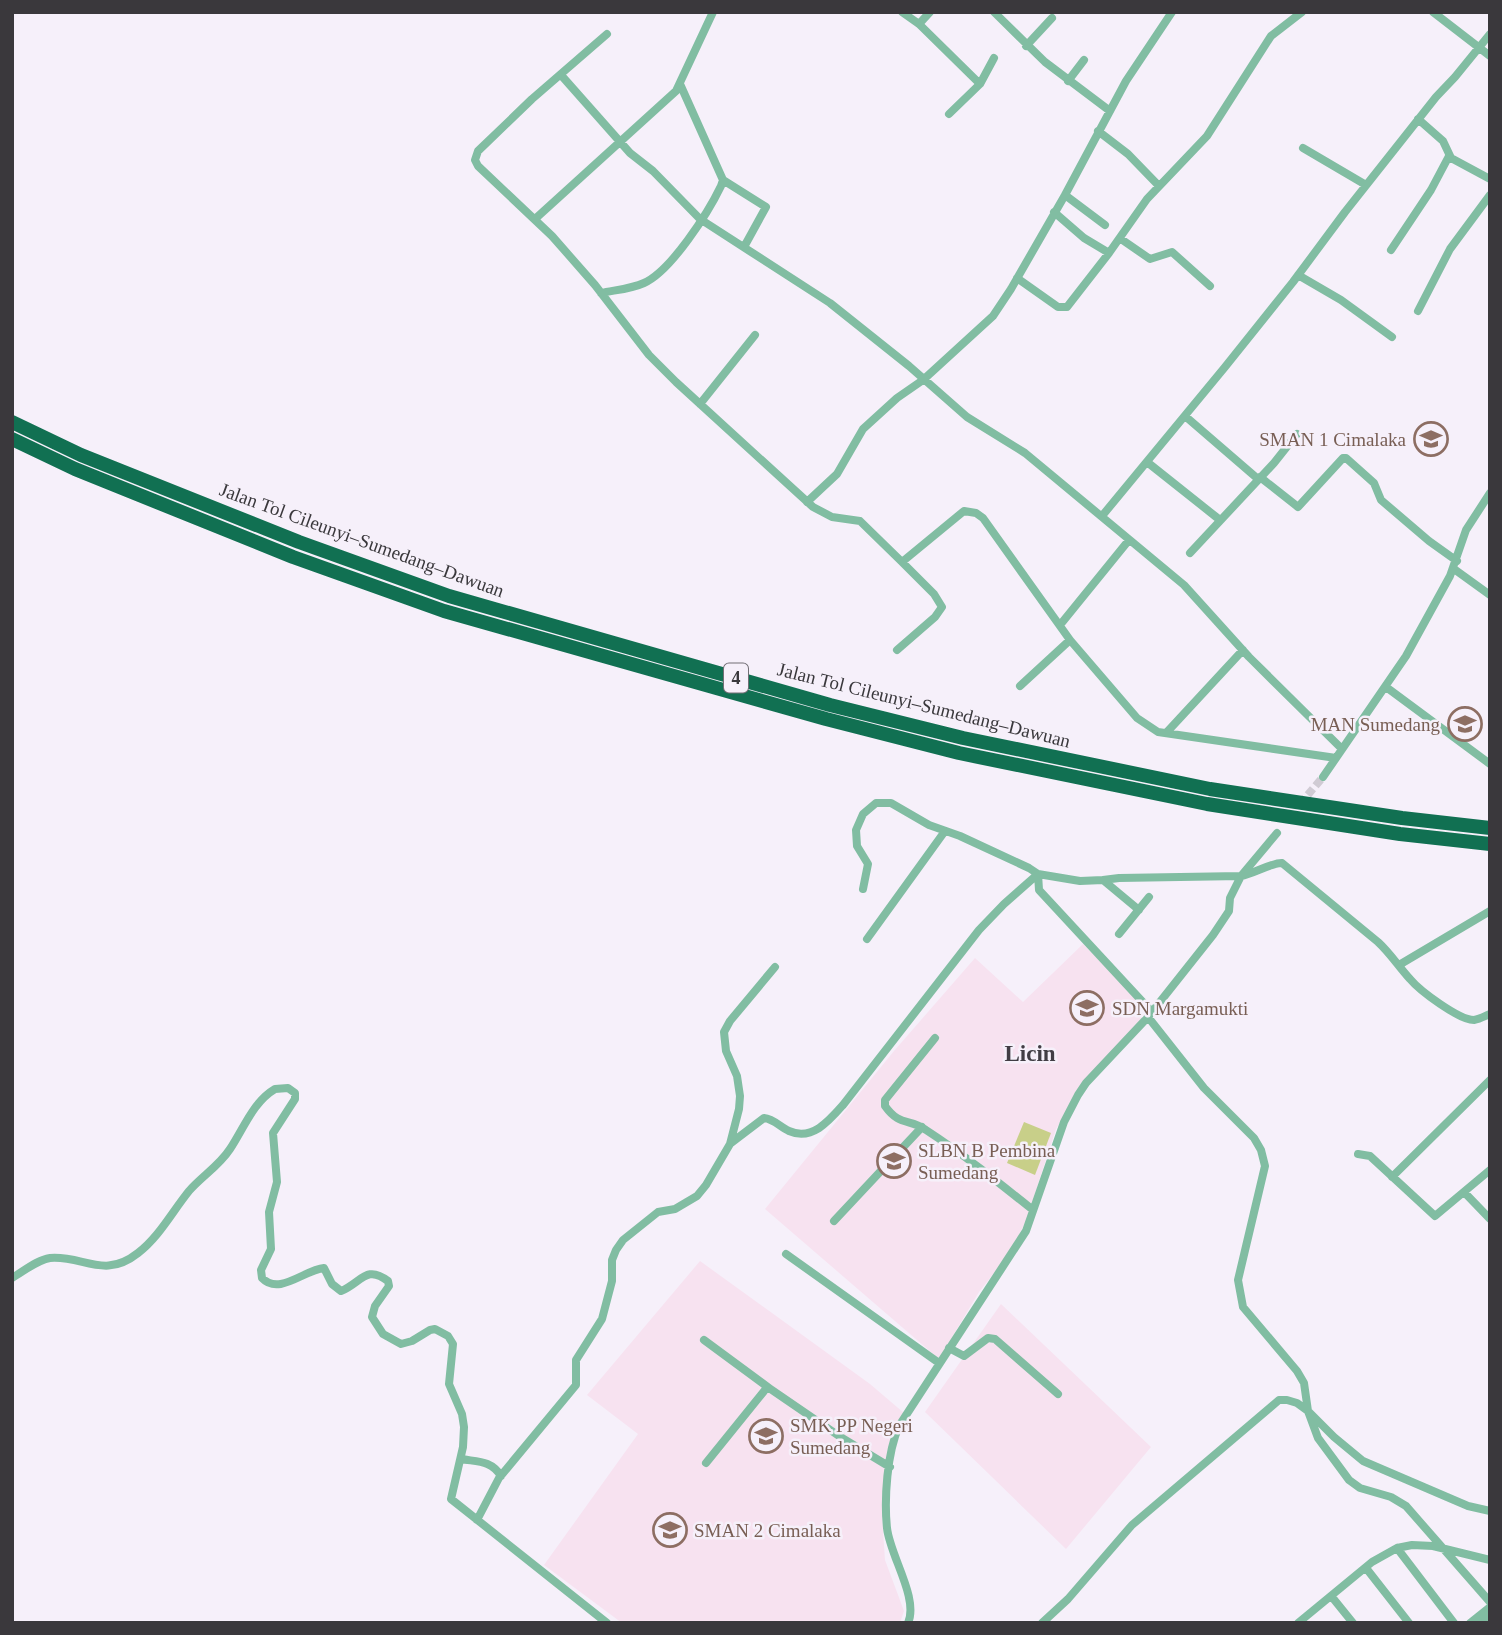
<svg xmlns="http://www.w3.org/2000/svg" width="1502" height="1635" viewBox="0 0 1502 1635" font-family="Georgia,serif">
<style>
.education{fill:#f7e2f0}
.green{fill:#c8cf89}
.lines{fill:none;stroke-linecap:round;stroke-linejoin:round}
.street-tunnel{stroke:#d0cbd4;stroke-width:8;stroke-dasharray:8 4;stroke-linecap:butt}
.street{stroke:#81bda2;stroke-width:8}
.highway{stroke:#117052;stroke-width:14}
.labels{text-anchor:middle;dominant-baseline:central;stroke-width:5;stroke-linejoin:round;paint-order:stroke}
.shield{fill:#f6f0fa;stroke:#726f75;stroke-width:2}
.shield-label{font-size:18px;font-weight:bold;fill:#3a383c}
.education-label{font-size:19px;fill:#785e54;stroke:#f6f0fa;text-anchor:start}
.street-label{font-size:19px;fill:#3a383c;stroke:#f6f0fa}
.quarter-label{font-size:23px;font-weight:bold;fill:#413d44;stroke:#f6f0fa}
</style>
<rect width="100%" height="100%" fill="#f6f0fa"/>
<path class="education" d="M 1083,944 L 1151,1013 L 1078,1092 L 1056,1129 L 1026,1221 L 1010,1253 L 979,1292 L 939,1359 L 765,1209 L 894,1051 L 975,958 L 1023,1002 Z
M 700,1261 L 870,1384 L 904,1413 L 891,1437 L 887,1452 L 882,1515 L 885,1560 L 904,1611 L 900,1623 L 622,1623 L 544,1565 L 638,1434 L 587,1395 Z
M 1001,1304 L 1151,1447 L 1066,1549 L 925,1412 Z"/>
<path class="green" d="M 1024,1122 L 1051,1133 L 1035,1175 L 1007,1163 Z"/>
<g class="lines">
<path class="street-tunnel" d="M 1300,804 L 1323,777"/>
<path class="street" d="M 902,12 L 919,24 L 980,84
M 994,12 L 1045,62 L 1110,111
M 1433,12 L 1490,56
M 919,24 L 930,12
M 607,34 L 532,99 L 478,151 L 475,160 L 478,166 L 552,236 L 595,285 L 649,355 L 676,382 L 813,507 L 832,517 L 860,521 L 902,562 L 964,511 L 976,513 L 983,518 L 1070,640 L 1137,718 L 1158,732 L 1336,758
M 1026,46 L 1052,18
M 561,75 L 630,153 L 653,171 L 700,219 L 830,303 L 909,366 L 967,417 L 1025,453 L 1184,585 L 1249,657 L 1341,748
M 1068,81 L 1084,60
M 949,114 L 980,84 L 994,58
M 1418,119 L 1443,141 L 1451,158 L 1490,179
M 1098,131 L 1128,154 L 1159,186
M 1303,148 L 1366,185
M 723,180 L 766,207 L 744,247
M 1065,195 L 1105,225
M 1054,212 L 1084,238 L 1109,253 L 1147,199 L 1207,136 L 1271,36 L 1302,12
M 535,219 L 676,91 L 713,12
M 1121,239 L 1150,259 L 1172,252 L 1210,286
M 1391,250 L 1431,190 L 1449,156
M 1298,275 L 1341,300 L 1392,337
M 1017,278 L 1058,307 L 1067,307 L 1109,253
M 601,293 C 615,290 631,289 644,283 C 671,271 708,213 721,186 L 723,180 L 680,84
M 1418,311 L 1450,249 L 1490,195
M 700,404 L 755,335
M 1185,416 L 1258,479
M 1147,462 L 1220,520
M 1260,477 L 1298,507 L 1343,458 L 1346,458 L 1374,483 L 1381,500 L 1429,541 L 1457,561
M 807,502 L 837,474 L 863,429 L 897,398 L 923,380 L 993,316 L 1011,289 L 1065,195 L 1126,81 L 1172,12
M 1102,516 L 1225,367 L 1293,282 L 1345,212 L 1436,97 L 1455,77 L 1490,34
M 1190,553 L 1274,463 L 1297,434
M 1454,569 L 1490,595
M 1060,625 L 1129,540
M 897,650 L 935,617 L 942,607 L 934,594 L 902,562
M 1020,686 L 1070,640
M 1386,687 L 1490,764
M 1167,732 L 1243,650
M 1323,777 L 1406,656 L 1450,576 L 1466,530 L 1490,493
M 1103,880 L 1119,878 L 1241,876 C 1253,874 1273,862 1282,863 L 1378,942 C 1390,953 1399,967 1410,979 C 1420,991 1459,1020 1474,1020 C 1480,1019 1485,1016 1490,1014
M 863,889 L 868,864 L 857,846 L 856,830 L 863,814 L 876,803 L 891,803 L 929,825 L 960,836 L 1029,868 L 1038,874 L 1039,890 L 1152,1012
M 1119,934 L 1149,897
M 867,939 L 945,831
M 1399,965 L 1490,911
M 1148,1017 L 1204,1088 L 1254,1138 L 1261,1150 L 1265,1166 L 1238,1280 L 1243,1307 L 1297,1371 L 1304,1383 L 1308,1411 L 1318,1438 L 1349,1480 L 1360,1488 L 1391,1497 L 1406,1506 L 1490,1602
M 935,1038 L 885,1100 L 885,1106 C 900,1127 909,1118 926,1130 C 963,1154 998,1182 1033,1210
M 731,1143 L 764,1118 C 774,1119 780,1127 789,1131 C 812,1141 829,1121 843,1105 L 979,930 L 1004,904 L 1038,874 L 1080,881 L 1103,880 L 1139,910
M 1358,1154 L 1370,1156 L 1435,1216 L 1490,1170
M 1392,1177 L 1490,1080
M 1464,1192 L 1490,1219
M 834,1221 L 922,1127
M 786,1254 L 939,1363
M 12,1278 C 24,1271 37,1260 50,1258 C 83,1255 104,1280 138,1253 C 159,1237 172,1212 189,1191 C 202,1176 219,1166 230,1149 C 244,1128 253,1102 275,1089 L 288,1088 L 295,1093 L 295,1099 L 273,1133 L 277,1182 L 269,1212 L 271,1249 L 261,1270 L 262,1278 C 279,1296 304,1270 324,1268 L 332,1284 L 341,1291 C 361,1283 366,1264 388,1281 L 389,1286 L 375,1306 L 372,1317 L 383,1334 L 401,1344 L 412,1341 L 430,1330 L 435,1329 L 448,1336 L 453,1344 L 449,1384 L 462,1414 L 464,1427 L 463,1447 L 451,1499 L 607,1623
M 704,1340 L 769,1388
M 949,1348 L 964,1356 L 988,1338 L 995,1339 L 1058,1394
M 461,1459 C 478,1462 491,1460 501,1476
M 706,1463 L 765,1390 L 769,1388 L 842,1438 L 890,1467
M 477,1520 L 499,1478 L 576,1385 L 576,1360 L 602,1319 L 612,1281 L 612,1260 L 616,1250 L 623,1240 L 658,1212 L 675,1209 L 697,1196 L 706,1185 L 730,1144 L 739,1109 L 740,1096 L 737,1076 L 726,1051 L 724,1032 L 730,1021 L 775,967
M 1397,1548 L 1454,1623
M 1366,1568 L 1409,1623
M 1332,1597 L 1353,1623
M 908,1623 C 919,1598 890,1556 887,1528 C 884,1499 887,1453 899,1426 L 1026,1231 L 1064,1122 L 1078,1095 L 1086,1083 L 1148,1017 L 1213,935 L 1229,911 L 1230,898 L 1241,876 L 1277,833
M 1042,1623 L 1068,1599 L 1132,1525 L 1279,1400 L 1287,1400 L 1297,1403 L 1308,1411 L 1334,1437 L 1363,1461 L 1468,1506 L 1490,1511
M 1298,1623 L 1372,1562 L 1397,1548 L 1412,1545 L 1433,1546 L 1490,1560
M 1470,1623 L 1490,1607
M 1482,1623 L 1490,1617"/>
<path class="highway" d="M 12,422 L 81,455 L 299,542 L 449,596 L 830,705 L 963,738 L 1210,789 L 1402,818 L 1490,828
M 12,439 L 75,469 L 293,557 L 444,611 L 826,719 L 959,753 L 1207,804 L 1400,834 L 1490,844"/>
</g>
<defs>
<g id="school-ring" transform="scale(1.75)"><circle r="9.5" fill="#f6f0fa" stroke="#8d6e63" stroke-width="1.5"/><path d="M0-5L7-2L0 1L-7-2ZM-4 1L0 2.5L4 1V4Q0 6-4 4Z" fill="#8d6e63"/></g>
</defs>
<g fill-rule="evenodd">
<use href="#school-ring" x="1431" y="439"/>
<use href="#school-ring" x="1465" y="724"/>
<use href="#school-ring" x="1087" y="1008"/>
<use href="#school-ring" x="894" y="1161"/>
<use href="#school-ring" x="766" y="1436"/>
<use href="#school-ring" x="670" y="1530"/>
</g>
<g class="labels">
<rect class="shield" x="724" y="663.5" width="24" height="29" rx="5"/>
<g class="shield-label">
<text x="736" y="678">4</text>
</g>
<g class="education-label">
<text x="1406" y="439" text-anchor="end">SMAN 1 Cimalaka</text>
<text x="1440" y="724" text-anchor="end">MAN Sumedang</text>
<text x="1112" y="1008">SDN Margamukti</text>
<text x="918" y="1150">SLBN B Pembina<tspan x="918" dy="22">Sumedang</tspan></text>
<text x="790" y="1425">SMK PP Negeri<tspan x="790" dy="22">Sumedang</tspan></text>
<text x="694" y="1530">SMAN 2 Cimalaka</text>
</g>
<g class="street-label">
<text transform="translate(362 540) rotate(20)">Jalan Tol Cileunyi–Sumedang–Dawuan</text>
<text transform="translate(924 705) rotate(14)">Jalan Tol Cileunyi–Sumedang–Dawuan</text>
</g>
<g class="quarter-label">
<text x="1030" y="1053">Licin</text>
</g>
</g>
<rect width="1502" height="1635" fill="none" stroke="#3a383c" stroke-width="28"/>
</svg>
